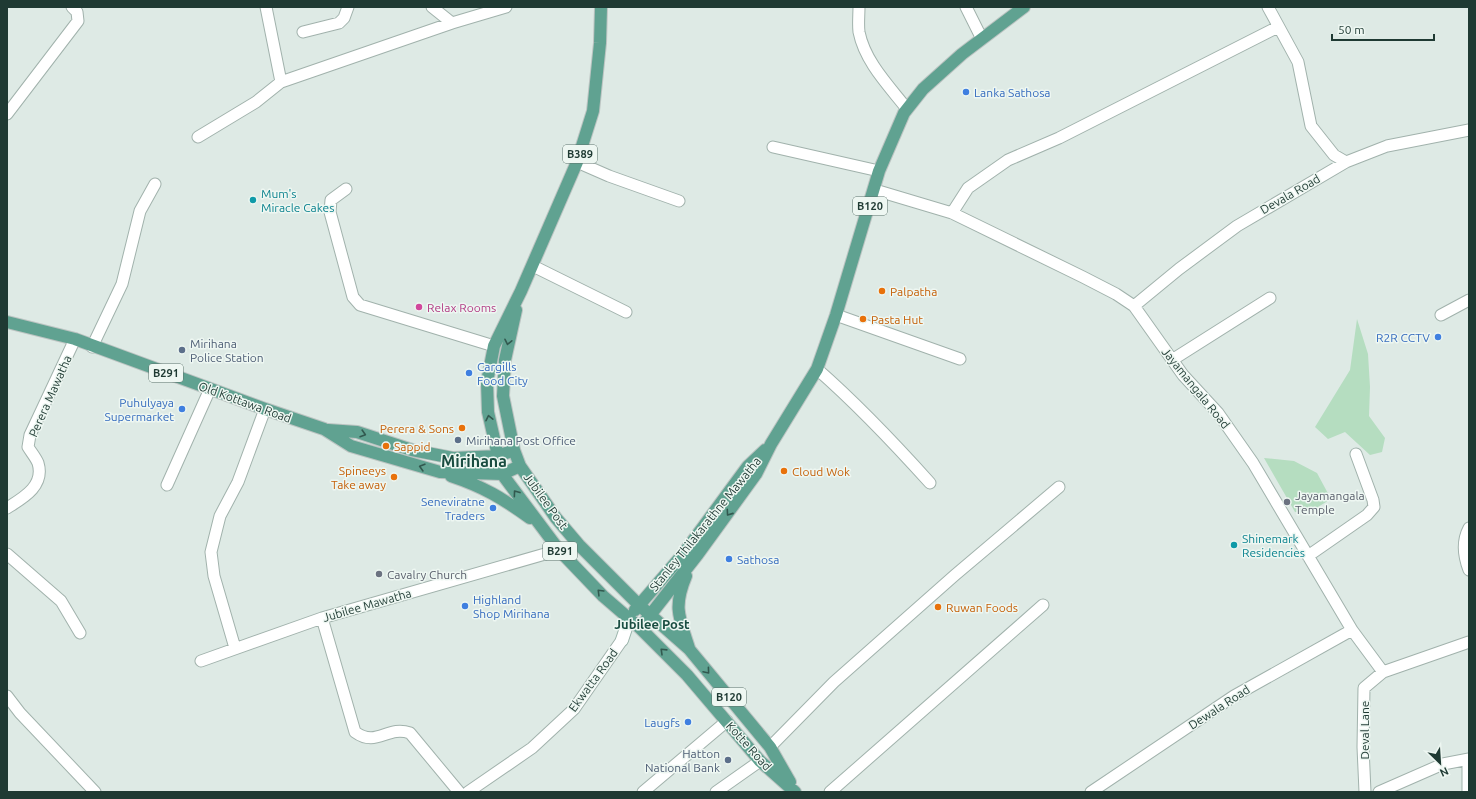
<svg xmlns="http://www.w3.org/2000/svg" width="1476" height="799" viewBox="0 0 1476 799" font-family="Ubuntu,sans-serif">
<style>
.green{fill:#b5ddc0}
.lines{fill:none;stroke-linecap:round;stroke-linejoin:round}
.street-casing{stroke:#a1b2ac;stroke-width:13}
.secondary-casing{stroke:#9db6ad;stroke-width:14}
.primary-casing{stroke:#bcc4c2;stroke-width:14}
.street{stroke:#fff;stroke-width:11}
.secondary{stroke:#fff;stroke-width:12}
.primary{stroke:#60a291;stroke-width:12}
.oneway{stroke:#32594f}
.shop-dot{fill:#3f7fe0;stroke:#eef7f2;stroke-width:1.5}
.culture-dot{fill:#0f9aa8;stroke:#eef7f2;stroke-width:1.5}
.food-dot{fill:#e8710a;stroke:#eef7f2;stroke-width:1.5}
.hotel-dot{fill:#d1479c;stroke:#eef7f2;stroke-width:1.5}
.service-dot{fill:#5c6f8a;stroke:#eef7f2;stroke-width:1.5}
.worship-dot{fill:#6b7280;stroke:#eef7f2;stroke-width:1.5}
.labels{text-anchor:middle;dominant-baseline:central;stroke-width:3;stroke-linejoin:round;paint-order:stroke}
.shield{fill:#eef7f2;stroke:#5d736c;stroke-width:1}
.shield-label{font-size:11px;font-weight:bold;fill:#1f3a33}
.shop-label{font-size:12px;fill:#366cbe;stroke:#eef7f2;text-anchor:start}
.culture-label{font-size:12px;fill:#0d838f;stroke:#eef7f2;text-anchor:start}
.street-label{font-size:12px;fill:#1f3a33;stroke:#eef7f2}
.food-label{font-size:12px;fill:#c56008;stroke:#eef7f2;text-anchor:start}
.hotel-label{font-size:12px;fill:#b23c85;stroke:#eef7f2;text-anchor:start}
.service-label{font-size:12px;fill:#4e5e75;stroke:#eef7f2;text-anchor:start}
.worship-label{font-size:12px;fill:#5b616d;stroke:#eef7f2;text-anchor:start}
.neighbourhood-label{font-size:13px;font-weight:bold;fill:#1a4d41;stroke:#eef7f2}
.district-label{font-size:16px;font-weight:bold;fill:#1a4d41;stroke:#eef7f2}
</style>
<rect width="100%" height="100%" fill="#deeae5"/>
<path class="green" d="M 1357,319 L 1368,354 L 1370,387 L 1369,416 L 1385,438 L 1382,452 L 1370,455 L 1345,432 L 1328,439 L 1315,427 L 1350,370 Z
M 1264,458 L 1294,461 L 1317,473 L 1331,499 L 1308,513 L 1295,512 Z"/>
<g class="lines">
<g class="street-casing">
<path id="street" d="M 266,7 L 281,82
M 432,7 L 452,23
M 859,7 C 859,15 858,24 859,32 C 865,62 889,86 907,109
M 966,7 L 982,39
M 1268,7 L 1298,62 L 1311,126 L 1334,155 L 1346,162
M 303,32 L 339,23 L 344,18 L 348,7
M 7,114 L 78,21 L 77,12 L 72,7
M 198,137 L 256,102 L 281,82 L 452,23 L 506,7
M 773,147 L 879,171
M 577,162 L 609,176 L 679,201
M 346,189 L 331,200 L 330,212 L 353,297 L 360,305 L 494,346
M 875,190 L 952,213 L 1083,277 L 1116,294 L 1134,306 L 1183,375 L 1218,413 L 1253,463 L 1352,630 L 1383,672
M 952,213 L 968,188 L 1008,160 L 1059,138 L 1278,27
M 533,266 L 626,312
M 1134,306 L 1179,269 L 1237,226 L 1346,162 L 1387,146 L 1469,130
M 836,315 L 960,359
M 1441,315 L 1469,300
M 92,347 L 122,284 L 140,211 L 155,184
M 1172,360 L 1270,298
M 817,369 C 857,404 894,443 930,483
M 167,485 L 210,389
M 7,508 C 23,498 45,486 38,463 C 36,458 31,452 28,447 L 30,435 L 75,339
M 1469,528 C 1462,541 1464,557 1469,570
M 7,554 L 61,601 L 80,633
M 1308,556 L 1367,515 L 1374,507 L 1373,500 L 1356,454
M 322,618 L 355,732 C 377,748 387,725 410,733 L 459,792
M 235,648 L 214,576 L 211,552 L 220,516 L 238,482 L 265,409
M 201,661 L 322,618 L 559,550
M 7,696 L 20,713 L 95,792
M 770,747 L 834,682 L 955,575 L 1059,487
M 1468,759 L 1468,792
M 468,792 L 532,748 L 574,709 L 622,640
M 643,792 L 727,721
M 716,792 L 760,761
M 830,792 L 1043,605
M 1091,792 L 1234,696 L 1352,630
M 1365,792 L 1363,747 L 1364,688 L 1383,672 L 1469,642
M 1379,792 L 1443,764 L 1469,759"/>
</g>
<g class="secondary-casing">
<path id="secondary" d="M 622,640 L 629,619"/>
</g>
<g class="primary-casing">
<path id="primary" d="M 601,7 L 600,43 L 593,111 L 577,162 L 521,291 L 494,346 L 487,382 L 488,412 L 498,456 L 502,474 L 559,550 L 603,596 L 640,628 L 687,675 L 760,761 L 795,792
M 516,310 L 505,360 L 503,396 L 514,450 L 520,466 L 556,518 L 579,545 L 639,605 L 689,649 L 770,747 L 790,782
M 7,322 L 75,339 L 265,409 L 324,429 L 351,446 L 440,472 L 502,474 L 520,466
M 328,430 L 357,432 L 412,450 L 453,458 L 498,456 L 514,450
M 451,476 C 484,487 502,498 530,518
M 686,576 C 673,607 679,617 689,648
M 635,610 L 684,553 L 748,466 L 765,450
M 640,628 L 698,554 L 756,474 L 771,444 L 817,369 L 836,315 L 879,171 L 904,113 L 923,89 L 962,54 L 1024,7"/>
</g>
<use href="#street" class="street"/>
<use href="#secondary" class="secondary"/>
<use href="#primary" class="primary"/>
</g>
<defs><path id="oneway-chevron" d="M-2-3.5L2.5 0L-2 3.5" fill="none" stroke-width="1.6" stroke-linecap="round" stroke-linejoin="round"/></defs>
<g class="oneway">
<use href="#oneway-chevron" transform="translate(508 342) rotate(102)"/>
<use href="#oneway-chevron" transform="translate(489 418) rotate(-102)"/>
<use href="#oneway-chevron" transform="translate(363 434) rotate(17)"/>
<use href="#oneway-chevron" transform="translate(422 467) rotate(-164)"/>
<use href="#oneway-chevron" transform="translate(516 493) rotate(-126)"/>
<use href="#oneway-chevron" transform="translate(729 513) rotate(125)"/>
<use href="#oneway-chevron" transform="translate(600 592) rotate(-135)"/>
<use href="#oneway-chevron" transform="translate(663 651) rotate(-136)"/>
<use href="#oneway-chevron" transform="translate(707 671) rotate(50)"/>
</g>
<g class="shop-dot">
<circle cx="966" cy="92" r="4"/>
<circle cx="1438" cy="337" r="4"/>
<circle cx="469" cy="373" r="4"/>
<circle cx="182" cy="409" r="4"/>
<circle cx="493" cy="508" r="4"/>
<circle cx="729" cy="559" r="4"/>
<circle cx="465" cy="606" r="4"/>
<circle cx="688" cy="722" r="4"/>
</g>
<g class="culture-dot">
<circle cx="253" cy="200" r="4"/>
<circle cx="1234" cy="545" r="4"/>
</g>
<g class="food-dot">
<circle cx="882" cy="291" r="4"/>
<circle cx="863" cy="319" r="4"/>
<circle cx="462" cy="428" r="4"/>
<circle cx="386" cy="446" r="4"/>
<circle cx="784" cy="471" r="4"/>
<circle cx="394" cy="477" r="4"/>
<circle cx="938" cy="607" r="4"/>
</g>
<circle class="hotel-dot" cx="419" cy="307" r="4"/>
<g class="service-dot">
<circle cx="182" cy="350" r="4"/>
<circle cx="458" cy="440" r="4"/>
<circle cx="728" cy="760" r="4"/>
</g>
<g class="worship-dot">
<circle cx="1287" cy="502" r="4"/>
<circle cx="379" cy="574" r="4"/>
</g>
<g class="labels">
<g class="shield">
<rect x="563" y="145" width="34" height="18" rx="3"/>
<rect x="853" y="197" width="34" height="18" rx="3"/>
<rect x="149" y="364" width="34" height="18" rx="3"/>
<rect x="543" y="542" width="34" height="18" rx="3"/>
<rect x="712" y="688" width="34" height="18" rx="3"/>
</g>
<g class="shield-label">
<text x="580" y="154">B389</text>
<text x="870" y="206">B120</text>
<text x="166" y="373">B291</text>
<text x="560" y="551">B291</text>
<text x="729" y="697">B120</text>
</g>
<g class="shop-label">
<text x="974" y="92">Lanka Sathosa</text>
<text x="1430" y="337" text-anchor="end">R2R CCTV</text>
<text x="477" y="366">Cargills<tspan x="477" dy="14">Food City</tspan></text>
<text x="174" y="402" text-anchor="end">Puhulyaya<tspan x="174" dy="14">Supermarket</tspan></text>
<text x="485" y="501" text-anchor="end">Seneviratne<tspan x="485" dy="14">Traders</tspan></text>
<text x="737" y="559">Sathosa</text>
<text x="473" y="599">Highland<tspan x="473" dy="14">Shop Mirihana</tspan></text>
<text x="680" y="722" text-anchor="end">Laugfs</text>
</g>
<g class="culture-label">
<text x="261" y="193">Mum's<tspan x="261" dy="14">Miracle Cakes</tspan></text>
<text x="1242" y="538">Shinemark<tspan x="1242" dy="14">Residencies</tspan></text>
</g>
<g class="street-label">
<text transform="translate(1290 194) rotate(-30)">Devala Road</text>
<text transform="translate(1196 388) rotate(51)">Jayamangala Road</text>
<text transform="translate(50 396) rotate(-66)">Perera Mawatha</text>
<text transform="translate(245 402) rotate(20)">Old Kottawa Road</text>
<text transform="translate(546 501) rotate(54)">Jubilee Post</text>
<text transform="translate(705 524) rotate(-51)">Stanley Thilakarathne Mawatha</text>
<text transform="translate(367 605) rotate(-16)">Jubilee Mawatha</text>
<text transform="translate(593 680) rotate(-54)">Ekwatta Road</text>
<text transform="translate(1219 707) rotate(-33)">Dewala Road</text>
<text transform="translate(1364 730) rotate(-90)">Deval Lane</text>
<text transform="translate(749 746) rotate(48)">Kotte Road</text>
</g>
<g class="food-label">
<text x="890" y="291">Palpatha</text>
<text x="871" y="319">Pasta Hut</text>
<text x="454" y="428" text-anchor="end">Perera &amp; Sons</text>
<text x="394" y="446">Sappid</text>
<text x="386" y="470" text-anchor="end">Spineeys<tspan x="386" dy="14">Take away</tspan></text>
<text x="792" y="471">Cloud Wok</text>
<text x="946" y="607">Ruwan Foods</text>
</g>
<g class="hotel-label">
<text x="427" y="307">Relax Rooms</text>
</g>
<g class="service-label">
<text x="190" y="343">Mirihana<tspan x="190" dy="14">Police Station</tspan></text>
<text x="466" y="440">Mirihana Post Office</text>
<text x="720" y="753" text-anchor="end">Hatton<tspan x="720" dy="14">National Bank</tspan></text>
</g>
<g class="worship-label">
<text x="1295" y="495">Jayamangala<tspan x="1295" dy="14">Temple</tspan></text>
<text x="387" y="574">Cavalry Church</text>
</g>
<g class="neighbourhood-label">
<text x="652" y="624">Jubilee Post</text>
</g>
<g class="district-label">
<text x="474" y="461">Mirihana</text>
</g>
</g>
<rect width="1476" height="799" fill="none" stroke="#1f3a33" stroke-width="16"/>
<g transform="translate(1440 763) rotate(155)" stroke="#eef7f2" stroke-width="3" paint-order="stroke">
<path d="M0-3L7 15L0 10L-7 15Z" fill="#1f3a33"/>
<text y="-6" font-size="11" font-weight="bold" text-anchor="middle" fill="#1f3a33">N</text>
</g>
<path d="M1332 34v6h102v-6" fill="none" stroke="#1f3a33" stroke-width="2"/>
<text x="1338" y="34" font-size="12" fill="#1f3a33" stroke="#eef7f2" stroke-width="3" paint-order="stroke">50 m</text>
</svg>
